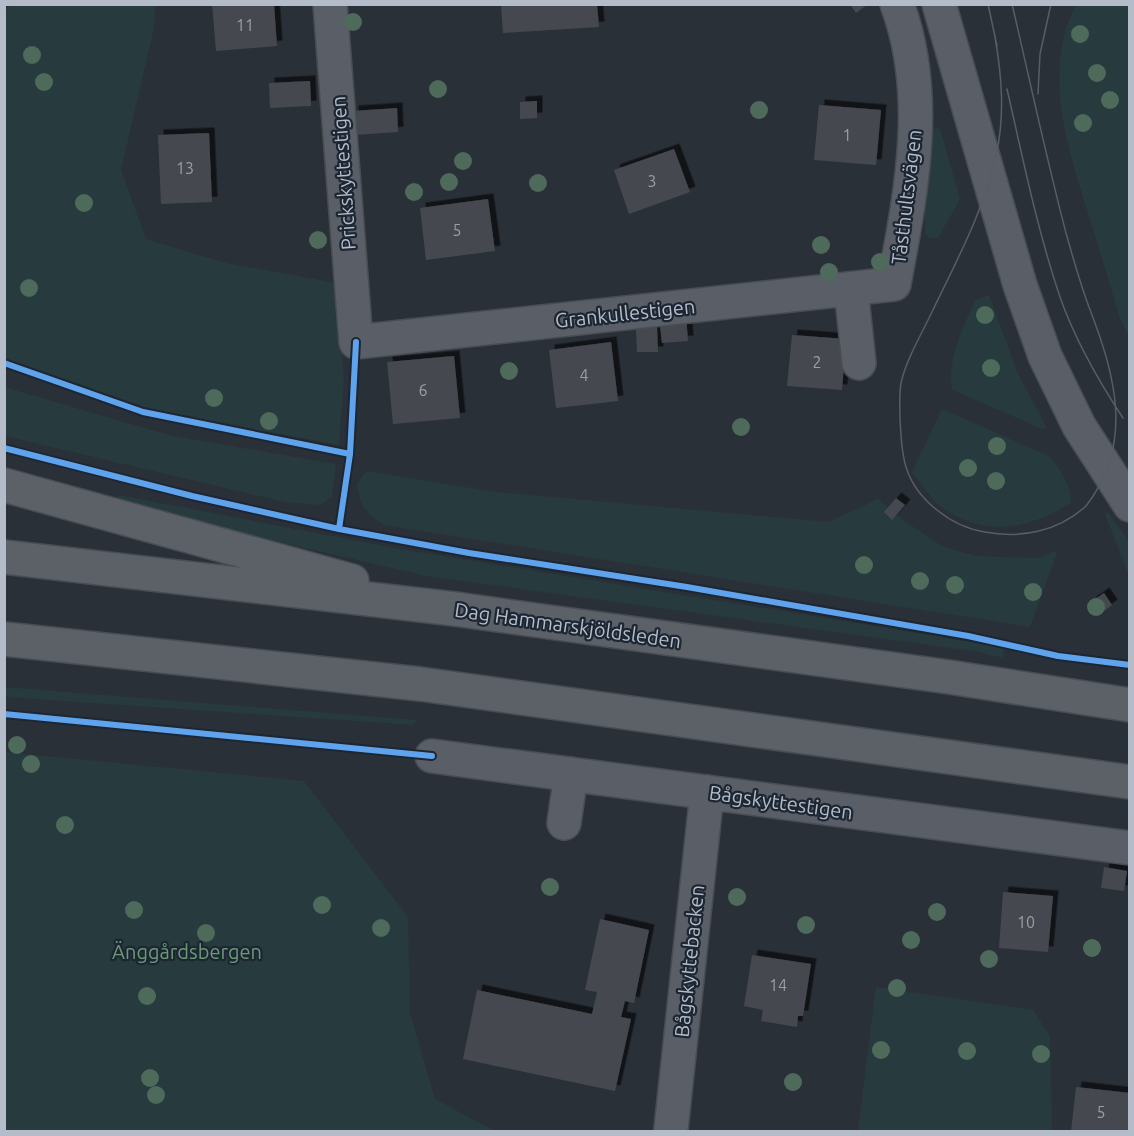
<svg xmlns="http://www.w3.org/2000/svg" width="1134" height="1136" viewBox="0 0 1134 1136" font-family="Ubuntu,sans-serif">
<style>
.green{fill:#273a3e}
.building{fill:#444950;filter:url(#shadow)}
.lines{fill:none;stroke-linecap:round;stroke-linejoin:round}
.minor-casing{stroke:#484c53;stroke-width:36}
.major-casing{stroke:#484c55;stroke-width:36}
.minor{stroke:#5a5e66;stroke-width:33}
.major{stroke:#5c6168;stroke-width:33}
.tram{stroke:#595d64;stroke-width:1.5}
.cycleway-casing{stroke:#1d2633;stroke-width:10}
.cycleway{stroke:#60a3ed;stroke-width:6}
.tree{fill:#4e6a5a}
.labels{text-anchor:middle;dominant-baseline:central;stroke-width:4.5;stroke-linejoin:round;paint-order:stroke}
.number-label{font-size:16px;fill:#989fab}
.street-label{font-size:20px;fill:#b4bcc9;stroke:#1d2633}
.park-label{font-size:20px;fill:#6b9a76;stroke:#1d2633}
</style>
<defs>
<filter id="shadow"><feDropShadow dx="5.5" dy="-5.5" stdDeviation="0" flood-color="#0009"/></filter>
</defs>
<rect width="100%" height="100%" fill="#2a3038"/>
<path class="green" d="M 1076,4 L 1129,5 L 1129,337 L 1119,316 C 1109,280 1098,245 1087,210 C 1067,144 1042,71 1076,4 Z
M 9,5 L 155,5 L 154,28 L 121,170 L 146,239 L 226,263 L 336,283 L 344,380 L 339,445 L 130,406 L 5,361 L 5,12 Z
M 936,128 L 939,128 L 941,132 L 960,199 L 938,238 L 929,238 L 925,233 L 925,191 L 931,133 Z
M 989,295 L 1018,374 L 1047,428 L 1042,429 L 952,390 C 947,359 963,328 975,300 Z
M 4,387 L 172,436 L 336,464 L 332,497 L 320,505 L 285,502 L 5,436 Z
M 942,409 L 1049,456 C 1060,469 1071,484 1071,502 C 1030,531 979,538 938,504 C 928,495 920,482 912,472 Z
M 366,471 L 496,492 L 829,522 L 878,499 L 900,518 L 942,546 L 976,556 L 1037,558 L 1058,550 L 1030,627 L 384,525 C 365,513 360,506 357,484 Z
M 119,495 L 400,549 L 978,643 L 1004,648 L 1003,658 L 973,651 L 427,576 L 199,524 L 114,499 Z
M 1108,512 L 1129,541 L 1129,576 L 1105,514 Z
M 4,687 L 416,720 L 414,725 L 5,697 Z
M 4,752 L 304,781 L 408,917 L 410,1013 L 435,1099 L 495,1131 L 5,1131 Z
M 876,987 L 1033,1010 L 1050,1036 L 1052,1131 L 858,1131 Z"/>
<path class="building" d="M 212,4 L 274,4 L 277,46 L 216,51 Z
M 501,4 L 597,4 L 599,27 L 503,33 Z
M 850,4 L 868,4 L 856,13 Z
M 310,81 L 311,106 L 270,108 L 269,83 Z
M 537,101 L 537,118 L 520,119 L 520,102 Z
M 819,105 L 881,110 L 876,165 L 814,160 Z
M 397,108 L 398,132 L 354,135 L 353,111 Z
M 209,133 L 212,202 L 161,204 L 158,135 Z
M 674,149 L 690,192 L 629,214 L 614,170 Z
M 488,199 L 495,251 L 426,260 L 420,208 Z
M 686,315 L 688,341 L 662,343 L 659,317 Z
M 657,327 L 658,352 L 637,352 L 636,328 Z
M 792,335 L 846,339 L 842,390 L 787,386 Z
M 611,342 L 618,401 L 556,408 L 549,350 Z
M 454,356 L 460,418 L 393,424 L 387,362 Z
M 896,498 L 905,505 L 892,520 L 884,512 Z
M 1104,593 L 1112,605 L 1100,614 L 1091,602 Z
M 1104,867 L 1127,871 L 1124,891 L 1101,888 Z
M 1003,892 L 1053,896 L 1048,952 L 999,948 Z
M 600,919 L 649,930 L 634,1003 L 625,1001 L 621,1017 L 631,1019 L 615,1091 L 463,1059 L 477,990 L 592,1014 L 597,992 L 585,990 Z
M 752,955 L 811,964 L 803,1016 L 798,1016 L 797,1027 L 761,1021 L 763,1010 L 744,1006 Z
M 1076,1087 L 1130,1093 L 1130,1132 L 1071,1132 Z"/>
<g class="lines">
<g class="minor-casing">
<path id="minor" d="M 330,4 L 356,342 L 894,284 C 911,192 931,95 897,4
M 939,4 L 1020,285 L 1045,356 L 1079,426 L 1130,505
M 851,289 L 859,363
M 432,756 L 1130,848
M 564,823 L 571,774
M 671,1129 L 707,792"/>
</g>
<g class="major-casing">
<path id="major" d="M 4,485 L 352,581
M 4,557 L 455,609 L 949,677 L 1130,705
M 4,639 L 420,684 L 1130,782"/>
</g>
<use href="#minor" class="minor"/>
<use href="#major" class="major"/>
<path class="tram" d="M 988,4 L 997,46
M 995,37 C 1002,77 1005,116 996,156 C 984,210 956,262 932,312 C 922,333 906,360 901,383 C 899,394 900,408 900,419 C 901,435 901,451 906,467 C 916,500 952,527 985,532 C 1021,539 1059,531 1086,506 C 1134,444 1116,377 1089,307 C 1080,283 1073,258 1066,233 C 1046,157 1030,81 1012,4
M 1007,89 C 1023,159 1037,229 1060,297 C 1075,340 1098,380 1123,418
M 1038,94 L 1040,54 L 1051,4"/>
<g class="cycleway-casing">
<path id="cycleway" d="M 4,363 L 143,412 L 350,454
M 4,448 L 192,496 L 339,529 L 469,553 L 687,587 L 968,636 L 1058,656 L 1130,665
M 339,529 L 350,454 L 356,342
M 4,714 L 432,756"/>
</g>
<use href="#cycleway" class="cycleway"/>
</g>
<g class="tree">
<circle cx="353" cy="22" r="9"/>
<circle cx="1080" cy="34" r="9"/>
<circle cx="32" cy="55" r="9"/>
<circle cx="1097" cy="73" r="9"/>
<circle cx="44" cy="82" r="9"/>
<circle cx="438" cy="89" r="9"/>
<circle cx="1110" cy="100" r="9"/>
<circle cx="759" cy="110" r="9"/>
<circle cx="1083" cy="123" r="9"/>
<circle cx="463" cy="161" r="9"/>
<circle cx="449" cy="182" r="9"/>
<circle cx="538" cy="183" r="9"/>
<circle cx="414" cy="192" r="9"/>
<circle cx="84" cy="203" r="9"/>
<circle cx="318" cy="240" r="9"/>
<circle cx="821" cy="245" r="9"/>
<circle cx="880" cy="262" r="9"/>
<circle cx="829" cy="272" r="9"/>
<circle cx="29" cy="288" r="9"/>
<circle cx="985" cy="315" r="9"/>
<circle cx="991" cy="368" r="9"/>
<circle cx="509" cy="371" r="9"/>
<circle cx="214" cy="398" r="9"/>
<circle cx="269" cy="421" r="9"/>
<circle cx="741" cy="427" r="9"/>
<circle cx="997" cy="446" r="9"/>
<circle cx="968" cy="468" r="9"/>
<circle cx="996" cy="481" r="9"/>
<circle cx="864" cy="565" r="9"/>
<circle cx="920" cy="581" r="9"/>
<circle cx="955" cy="585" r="9"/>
<circle cx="1033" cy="592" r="9"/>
<circle cx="1096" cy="607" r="9"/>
<circle cx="17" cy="745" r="9"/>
<circle cx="31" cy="764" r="9"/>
<circle cx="65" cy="825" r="9"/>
<circle cx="550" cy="887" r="9"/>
<circle cx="737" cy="897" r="9"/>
<circle cx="322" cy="905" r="9"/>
<circle cx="134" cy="910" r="9"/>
<circle cx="937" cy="912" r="9"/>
<circle cx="806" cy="925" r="9"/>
<circle cx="381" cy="928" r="9"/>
<circle cx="206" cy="933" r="9"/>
<circle cx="911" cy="940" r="9"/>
<circle cx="1092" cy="948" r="9"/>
<circle cx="989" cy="959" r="9"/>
<circle cx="897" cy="988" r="9"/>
<circle cx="147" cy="996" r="9"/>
<circle cx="881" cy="1050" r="9"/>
<circle cx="967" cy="1051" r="9"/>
<circle cx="1041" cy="1054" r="9"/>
<circle cx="150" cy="1078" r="9"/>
<circle cx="793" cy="1082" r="9"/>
<circle cx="156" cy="1095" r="9"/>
</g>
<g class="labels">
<g class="number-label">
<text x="245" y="25">11</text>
<text x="847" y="135">1</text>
<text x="185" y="168">13</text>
<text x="652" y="181">3</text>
<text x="457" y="230">5</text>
<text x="817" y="362">2</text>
<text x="584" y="375">4</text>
<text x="423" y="390">6</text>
<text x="1026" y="922">10</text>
<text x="778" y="985">14</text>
<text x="1101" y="1112">5</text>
</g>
<g class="street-label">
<text transform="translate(343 173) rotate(-94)">Prickskyttestigen</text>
<text transform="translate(906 197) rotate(-83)">Tåsthultsvägen</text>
<text transform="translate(625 313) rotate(-6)">Grankullestigen</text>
<text transform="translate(568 625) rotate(8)">Dag Hammarskjöldsleden</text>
<text transform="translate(781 802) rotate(8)">Bågskyttestigen</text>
<text transform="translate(689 961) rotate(-84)">Bågskyttebacken</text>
</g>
<g class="park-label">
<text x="187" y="951">Änggårdsbergen</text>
</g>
</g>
<rect width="1134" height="1136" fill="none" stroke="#b4bcc9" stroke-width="12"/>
</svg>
